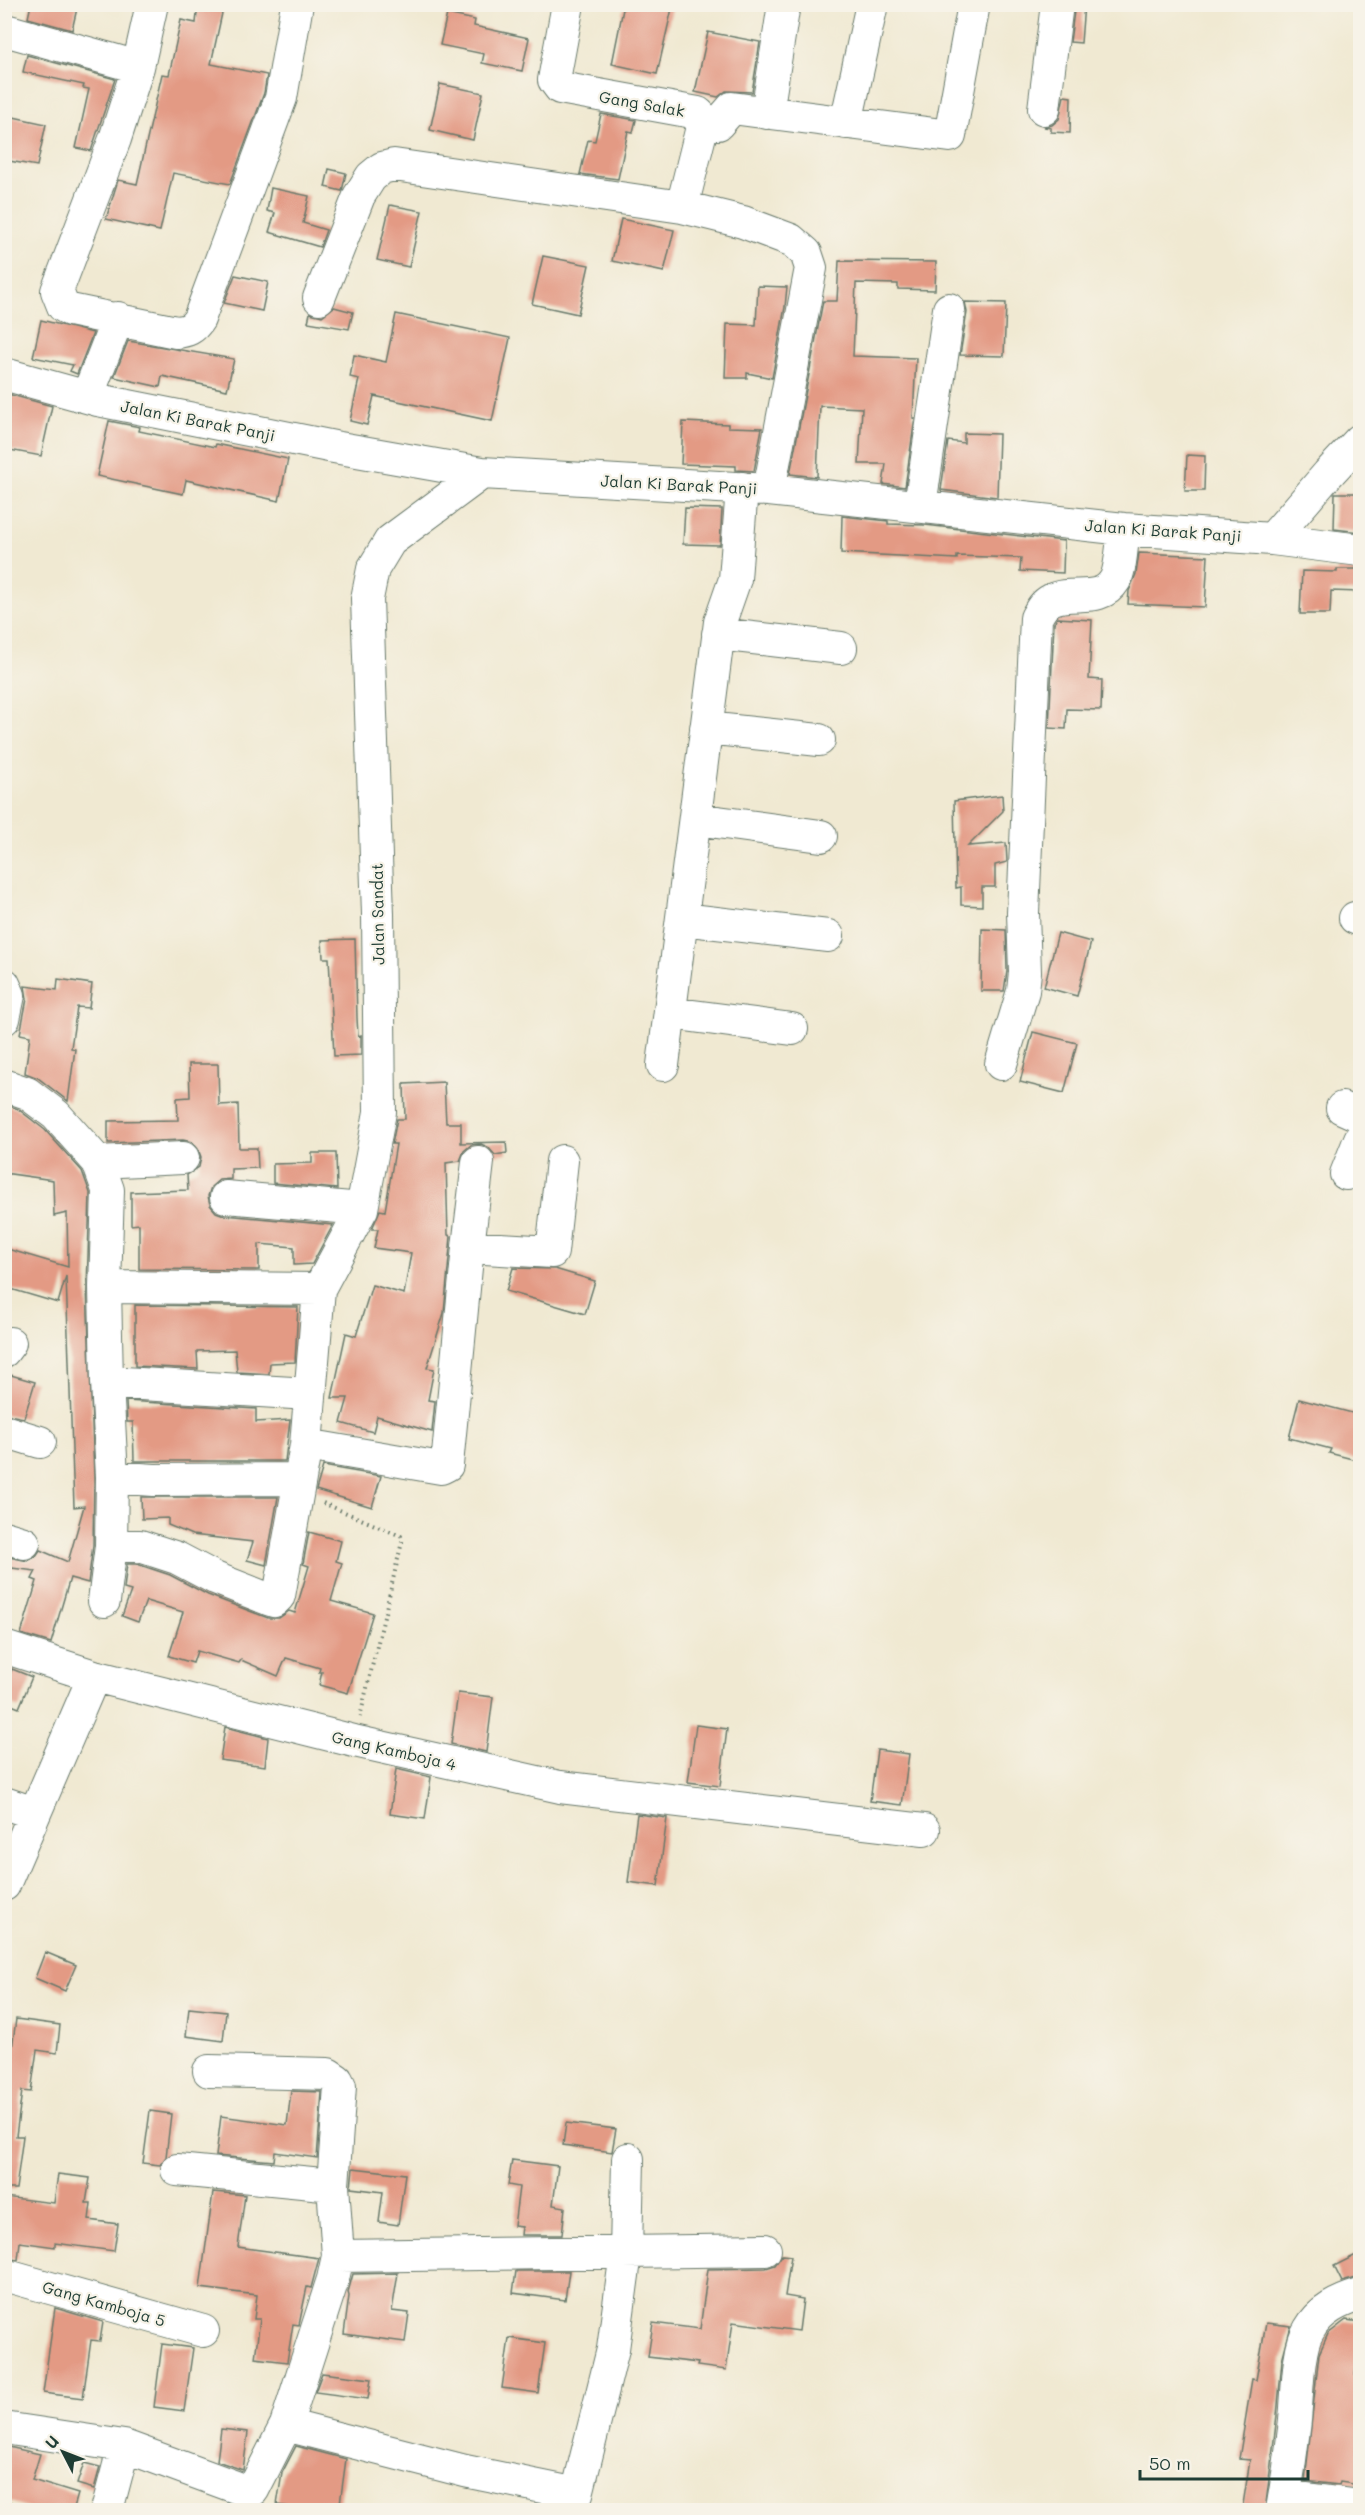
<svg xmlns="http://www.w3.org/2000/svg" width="1365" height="2515" viewBox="0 0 1365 2515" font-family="Mali,sans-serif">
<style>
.building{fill:#e39a84}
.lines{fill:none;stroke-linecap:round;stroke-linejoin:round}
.minor-casing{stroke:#68796b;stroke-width:34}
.path{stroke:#68796b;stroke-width:4;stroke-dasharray:1.5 4.5;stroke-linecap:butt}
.minor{stroke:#fff;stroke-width:32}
.labels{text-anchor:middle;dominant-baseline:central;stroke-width:4.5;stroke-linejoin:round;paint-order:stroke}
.street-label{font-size:16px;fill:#1f3d34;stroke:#f7f3e8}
</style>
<rect width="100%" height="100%" fill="#f7f3e8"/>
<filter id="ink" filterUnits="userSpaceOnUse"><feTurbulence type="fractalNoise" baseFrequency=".0167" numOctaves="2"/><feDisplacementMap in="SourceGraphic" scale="12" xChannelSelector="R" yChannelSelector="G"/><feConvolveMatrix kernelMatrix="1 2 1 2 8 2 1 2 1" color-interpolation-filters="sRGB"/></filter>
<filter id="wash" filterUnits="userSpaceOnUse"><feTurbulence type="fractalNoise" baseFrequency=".008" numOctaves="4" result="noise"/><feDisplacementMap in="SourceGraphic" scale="24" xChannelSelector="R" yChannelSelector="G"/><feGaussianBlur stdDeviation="1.35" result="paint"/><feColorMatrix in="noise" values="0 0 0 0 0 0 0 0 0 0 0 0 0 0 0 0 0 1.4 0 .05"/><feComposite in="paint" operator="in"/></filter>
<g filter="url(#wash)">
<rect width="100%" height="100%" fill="#f0e9d2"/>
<g id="blocks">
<path class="building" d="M 31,4 L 78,4 L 72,30 L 28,18 Z
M 198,4 L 224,4 L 211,64 L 267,75 L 264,93 L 230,184 L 173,173 L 160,231 L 106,219 L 118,180 L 137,184 L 162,74 L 169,75 L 181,20 L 196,23 Z
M 624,4 L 673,4 L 657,74 L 612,64 Z
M 1075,4 L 1084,4 L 1081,43 L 1070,42 Z
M 447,14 L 475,20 L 474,26 L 529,38 L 522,71 L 482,63 L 484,54 L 440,45 Z
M 708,32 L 760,42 L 752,92 L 726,91 L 718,97 L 695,92 Z
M 27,55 L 115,79 L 91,151 L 76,148 L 89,89 L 83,88 L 84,85 L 23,72 Z
M 440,84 L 483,93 L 473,140 L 430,130 Z
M 1064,96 L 1071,97 L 1070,133 L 1051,132 L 1051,128 L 1044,127 L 1052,125 L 1059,119 Z
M 601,114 L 636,120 L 633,132 L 628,131 L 618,179 L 580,174 L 588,140 L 595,141 Z
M 4,115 L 46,124 L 37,166 L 4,160 Z
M 329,169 L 346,173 L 342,191 L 325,187 Z
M 271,188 L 309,196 L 303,223 L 326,230 L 320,247 L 269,232 L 275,213 L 267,211 Z
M 390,205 L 422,211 L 409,267 L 377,260 Z
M 621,219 L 674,230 L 664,272 L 612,261 Z
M 543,256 L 589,265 L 578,314 L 532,304 Z
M 839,261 L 936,262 L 935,290 L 898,289 L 898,284 L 856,283 L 853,356 L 916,358 L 913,418 L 915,418 L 905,487 L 883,484 L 886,464 L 859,464 L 862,408 L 820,406 L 817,477 L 790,474 L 823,301 L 837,301 Z
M 235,275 L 268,282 L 262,311 L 224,303 Z
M 758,286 L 787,287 L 785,307 L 772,378 L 747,373 L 747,378 L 725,378 L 727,324 L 756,325 Z
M 965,302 L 1006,303 L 1004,356 L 960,355 L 967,312 Z
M 334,307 L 353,312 L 349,329 L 308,322 L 310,313 L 322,316 Z
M 396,314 L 510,338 L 492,421 L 374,396 L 367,425 L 350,421 L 359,379 L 350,377 L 354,355 L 386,362 Z
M 41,320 L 93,333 L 77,374 L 70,371 L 73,365 L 33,357 Z
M 128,341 L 234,359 L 227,390 L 162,376 L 160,387 L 114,377 Z
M 4,393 L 52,406 L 41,456 L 4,449 Z
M 109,421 L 140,427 L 139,431 L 215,447 L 216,444 L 288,459 L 279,501 L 186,480 L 183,494 L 97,476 Z
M 683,422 L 728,424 L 728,427 L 762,428 L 754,471 L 736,470 L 736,466 L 681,464 Z
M 964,433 L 999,434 L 997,497 L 941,490 L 948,441 L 964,443 Z
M 1187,455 L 1205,456 L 1204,491 L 1185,491 Z
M 1335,493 L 1360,493 L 1360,532 L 1334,529 Z
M 685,508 L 722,509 L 720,545 L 683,544 Z
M 842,516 L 888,521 L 888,524 L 925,525 L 1064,541 L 1063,573 L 1020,571 L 1021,558 L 957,556 L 957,559 L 841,553 Z
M 1139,553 L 1208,556 L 1205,607 L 1128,604 L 1129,591 L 1136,574 Z
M 1337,569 L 1360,569 L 1360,592 L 1331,591 L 1330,614 L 1300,614 L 1302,571 L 1337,572 Z
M 1057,618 L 1092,620 L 1089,679 L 1102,680 L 1101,710 L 1067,709 L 1066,729 L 1049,728 L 1054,623 Z
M 1002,795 L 1003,811 L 968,846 L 1006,843 L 1007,862 L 995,865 L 995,887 L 982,887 L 982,906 L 961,905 L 961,887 L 956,888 L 954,801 Z
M 982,929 L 1006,930 L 1007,971 L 1004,991 L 981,991 Z
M 1058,933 L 1091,942 L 1077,996 L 1044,987 Z
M 355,939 L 357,1018 L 358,1036 L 361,1035 L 361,1055 L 334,1056 L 329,958 L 323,958 L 322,940 Z
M 58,979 L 92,984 L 89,1008 L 77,1007 L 71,1048 L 75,1049 L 68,1101 L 38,1078 L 25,1073 L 30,1036 L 20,1034 L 27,999 L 25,986 L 57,990 Z
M 1033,1032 L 1077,1043 L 1064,1093 L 1020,1082 Z
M 189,1064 L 218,1064 L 219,1105 L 238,1104 L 239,1148 L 257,1148 L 258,1168 L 231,1169 L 231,1179 L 219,1180 L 211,1187 L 208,1196 L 210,1205 L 216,1212 L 224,1215 L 333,1225 L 312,1264 L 294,1265 L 294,1247 L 259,1244 L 259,1270 L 139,1269 L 139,1224 L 131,1225 L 131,1192 L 188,1190 L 187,1175 L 199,1167 L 201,1157 L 198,1149 L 192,1142 L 183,1140 L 108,1143 L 108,1121 L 178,1120 L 177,1098 L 190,1097 Z
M 444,1082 L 446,1123 L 461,1123 L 461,1143 L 506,1142 L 507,1153 L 495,1155 L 488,1147 L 481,1144 L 471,1145 L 464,1151 L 460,1161 L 446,1163 L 448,1235 L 451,1236 L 444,1313 L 427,1368 L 434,1369 L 428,1400 L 435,1401 L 432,1432 L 377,1416 L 373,1432 L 341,1423 L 348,1398 L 332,1398 L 346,1333 L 356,1336 L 372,1285 L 404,1294 L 411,1253 L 374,1248 L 378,1229 L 372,1229 L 380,1210 L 385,1211 L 396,1144 L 392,1144 L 397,1119 L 405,1119 L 404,1084 Z
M 4,1104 L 18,1109 L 45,1130 L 82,1171 L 90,1193 L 87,1287 L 94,1477 L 93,1545 L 88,1583 L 70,1578 L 51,1643 L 21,1634 L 37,1581 L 32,1579 L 36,1571 L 4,1567 L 4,1556 L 28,1561 L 36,1556 L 40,1550 L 68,1562 L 84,1506 L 74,1507 L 66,1276 L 58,1303 L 4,1287 L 4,1248 L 68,1267 L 67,1213 L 54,1216 L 53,1180 L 4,1173 Z
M 312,1153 L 336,1153 L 337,1189 L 273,1183 L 273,1164 L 312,1163 Z
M 513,1268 L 555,1269 L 595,1281 L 585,1314 L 506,1291 Z
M 135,1305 L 298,1307 L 295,1362 L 270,1363 L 269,1374 L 237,1372 L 235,1350 L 197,1351 L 198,1369 L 135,1366 Z
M 4,1373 L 35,1382 L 24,1418 L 4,1414 Z
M 1299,1399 L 1360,1415 L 1360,1461 L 1329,1453 L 1331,1449 L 1289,1438 Z
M 126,1401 L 256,1409 L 256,1422 L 290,1420 L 285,1461 L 134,1461 L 133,1422 L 127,1422 Z
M 323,1466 L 381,1476 L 372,1507 L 316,1490 Z
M 141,1497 L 278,1497 L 266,1565 L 247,1560 L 253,1542 L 192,1535 L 168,1525 L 168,1518 L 142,1519 Z
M 309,1532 L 341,1541 L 336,1561 L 342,1563 L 331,1601 L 373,1613 L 348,1693 L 319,1685 L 322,1672 L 319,1672 L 320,1668 L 286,1658 L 278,1676 L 241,1660 L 239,1663 L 197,1651 L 193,1663 L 169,1656 L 183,1612 L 146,1601 L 138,1622 L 122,1616 L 131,1591 L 124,1589 L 127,1564 L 137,1564 L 170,1575 L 208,1595 L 268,1618 L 279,1618 L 289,1611 L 295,1613 L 309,1566 L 303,1564 Z
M 12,1669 L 32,1677 L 19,1708 L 4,1702 L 4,1687 Z
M 458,1693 L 493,1697 L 486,1752 L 451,1744 Z
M 696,1725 L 727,1729 L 720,1786 L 688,1782 Z
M 225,1727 L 268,1738 L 265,1766 L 220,1760 Z
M 877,1750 L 909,1754 L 902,1805 L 870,1801 Z
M 396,1769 L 431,1777 L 425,1819 L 390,1814 Z
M 637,1814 L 667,1818 L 658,1886 L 628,1882 Z
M 45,1952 L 76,1965 L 65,1991 L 35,1978 Z
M 189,2008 L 226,2012 L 223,2041 L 186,2036 Z
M 16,2019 L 60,2025 L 57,2053 L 37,2050 L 31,2092 L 22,2091 L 16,2136 L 23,2136 L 16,2189 L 4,2189 L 4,2063 L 10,2064 Z
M 291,2091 L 322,2092 L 317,2158 L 275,2152 L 274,2161 L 216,2156 L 221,2116 L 287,2125 Z
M 150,2111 L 171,2114 L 166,2157 L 160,2165 L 143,2163 Z
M 566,2123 L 616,2129 L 612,2152 L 563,2145 Z
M 512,2160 L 558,2166 L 553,2205 L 565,2207 L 562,2235 L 521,2235 L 522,2227 L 514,2226 L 519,2187 L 508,2185 Z
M 353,2168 L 405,2174 L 398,2225 L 379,2222 L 383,2192 L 351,2188 Z
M 58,2174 L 90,2178 L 86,2203 L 91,2203 L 89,2220 L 118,2224 L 114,2251 L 55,2243 L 55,2247 L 20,2242 L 18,2260 L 4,2258 L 4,2197 L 54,2203 Z
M 213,2192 L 245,2195 L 238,2247 L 319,2258 L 311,2288 L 307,2287 L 299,2325 L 293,2324 L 287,2362 L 255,2358 L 260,2319 L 254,2319 L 257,2295 L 200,2288 Z
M 1360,2253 L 1360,2277 L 1342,2282 L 1334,2266 Z
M 782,2255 L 791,2256 L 785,2296 L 803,2299 L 799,2331 L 733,2322 L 726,2370 L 697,2366 L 698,2363 L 648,2357 L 653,2323 L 700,2329 L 708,2269 L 766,2268 L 775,2265 Z
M 516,2271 L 569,2271 L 565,2300 L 513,2293 Z
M 398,2273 L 392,2311 L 409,2313 L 405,2342 L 344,2334 L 349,2296 L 348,2292 L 353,2274 Z
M 55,2308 L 103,2322 L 100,2341 L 91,2340 L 83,2398 L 43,2393 Z
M 1346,2320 L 1360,2322 L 1360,2342 L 1355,2375 L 1360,2376 L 1360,2485 L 1340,2482 L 1339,2485 L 1305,2481 L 1319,2354 L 1328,2334 Z
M 1266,2323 L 1291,2326 L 1282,2360 L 1277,2416 L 1265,2511 L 1242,2511 L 1250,2460 L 1239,2459 L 1252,2379 L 1256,2380 Z
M 509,2338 L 545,2343 L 538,2393 L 502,2388 Z
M 162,2344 L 193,2348 L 184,2411 L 154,2407 Z
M 322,2373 L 371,2379 L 368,2399 L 315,2392 Z
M 221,2429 L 248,2432 L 243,2470 L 217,2461 Z
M 4,2446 L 40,2454 L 32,2480 L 78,2494 L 73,2511 L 37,2511 L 4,2500 Z
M 296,2446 L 346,2459 L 339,2511 L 317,2511 L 277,2505 L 282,2473 Z
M 84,2463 L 100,2467 L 94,2489 L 77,2484 Z"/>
</g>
</g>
<g filter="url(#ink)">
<use href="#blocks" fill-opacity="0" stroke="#68796b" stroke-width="1.5"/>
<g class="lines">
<g class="minor-casing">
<path id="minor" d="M 152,4 L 138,67 L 115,139 L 57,291 L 63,306 L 70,310 L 176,332 C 187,331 193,329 199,319 L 281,98 L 297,4
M 568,4 L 554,80 L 560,88 L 698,113 L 704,119 L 682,207
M 5,30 L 138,67
M 1044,109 L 1057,4
M 767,113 L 784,4
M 846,123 L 872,4
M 703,124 L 718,124 L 732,108 L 950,136 L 974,4
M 319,298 L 359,196 L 371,177 L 382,168 L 394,165 L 682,207 L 743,222 L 791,240 L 806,253 L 811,268 L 769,490
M 4,374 L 98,400 L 334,447 L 482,473 L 769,490 L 1124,529 L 1272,539 L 1360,550
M 87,397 L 118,318
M 920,506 L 949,309
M 1272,539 L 1328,474 L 1360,440
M 718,634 L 841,648
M 706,728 L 819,740
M 695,819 L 821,836
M 1355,918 L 1360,920
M 682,919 L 828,936
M 4,984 L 9,995 L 4,1019
M 670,1013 L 792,1029
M 1001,1064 L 1023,991 L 1025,972 L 1023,913 L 1036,618 C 1040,611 1043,604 1051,600 C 1071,589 1100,605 1115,580 C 1121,569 1122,542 1124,529
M 663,1065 L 720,622 L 735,579 L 742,488
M 4,1085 L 27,1093 L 56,1115 L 98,1162 L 108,1190 L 105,1287 L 107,1382 L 112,1477 L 111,1546 L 104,1601
M 1342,1108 L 1360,1116
M 98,1162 L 183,1158
M 1346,1174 L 1360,1139
M 226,1197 L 362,1209
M 468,1247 L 552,1252 L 562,1161
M 105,1287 L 319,1289
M 4,1351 L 10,1343
M 107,1382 L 309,1394
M 4,1431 L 40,1442
M 306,1445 L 441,1468 L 447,1465 L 468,1247 L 478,1162
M 112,1477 L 154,1480 L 300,1479
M 4,1537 L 24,1543
M 111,1546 L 140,1546 L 177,1558 L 215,1578 L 268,1599 L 274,1601 L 279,1596 L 306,1445 L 319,1289 L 362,1209 L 380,1112 L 378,914 L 367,599 L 373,569 L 390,541 L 482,473
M 4,1647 L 94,1676 L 354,1741 L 560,1787 L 924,1830
M 4,1803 L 34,1813
M 4,1885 L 94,1676
M 177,2170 L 333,2185
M 338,2256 L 765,2250
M 4,2275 L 203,2331
M 286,2425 L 465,2471 L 577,2494 L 613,2349 L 626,2253 L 628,2159
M 4,2428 L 124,2446 L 241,2489 L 253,2490 L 286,2425 L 333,2279 L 338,2256 L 333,2185 L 340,2086 L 337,2080 L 328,2074 L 209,2071
M 1285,2496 L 1360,2506
M 107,2510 L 124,2446
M 1282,2510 C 1287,2483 1291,2456 1294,2429 C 1298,2403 1296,2350 1309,2330 C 1320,2310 1340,2301 1360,2295"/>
</g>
<path class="path" d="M 323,1503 L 401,1536 L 402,1542 L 360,1717"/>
<use href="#minor" class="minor"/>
</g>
</g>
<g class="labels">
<g class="street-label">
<text transform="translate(642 103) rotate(10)">Gang Salak</text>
<text transform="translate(198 420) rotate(11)">Jalan Ki Barak Panji</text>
<text transform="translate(679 484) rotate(3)">Jalan Ki Barak Panji</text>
<text transform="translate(1163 530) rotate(4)">Jalan Ki Barak Panji</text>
<text transform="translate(377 914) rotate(-91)">Jalan Sandat</text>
<text transform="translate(394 1750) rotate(13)">Gang Kamboja 4</text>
<text transform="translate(104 2303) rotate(16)">Gang Kamboja 5</text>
</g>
</g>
<rect width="1365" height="2515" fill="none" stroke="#f7f3e8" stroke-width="24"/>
<g transform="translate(63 2452) rotate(312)" stroke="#f7f3e8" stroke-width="4.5" paint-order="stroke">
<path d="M0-4.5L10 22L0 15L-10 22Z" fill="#1f3d34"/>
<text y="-9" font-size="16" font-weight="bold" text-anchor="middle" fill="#1f3d34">U</text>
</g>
<path d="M1140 2470v9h168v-9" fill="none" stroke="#1f3d34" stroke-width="3"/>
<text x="1149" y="2470" font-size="18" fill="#1f3d34" stroke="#f7f3e8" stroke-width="4.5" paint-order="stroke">50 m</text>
</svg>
